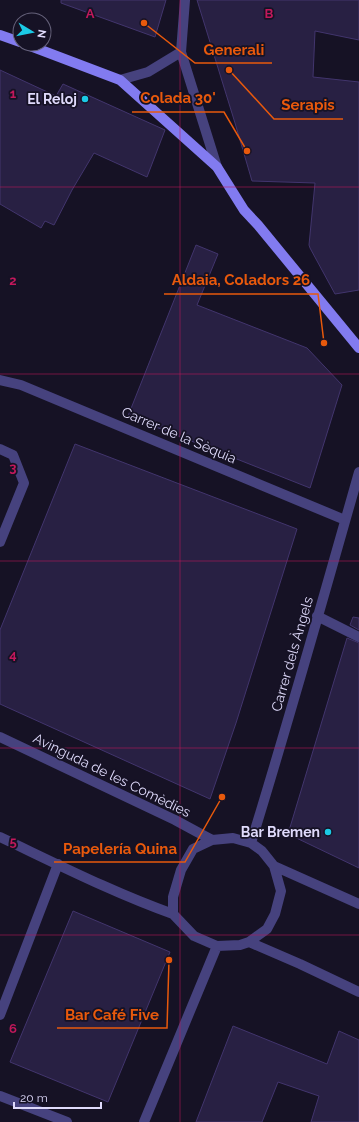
<svg xmlns="http://www.w3.org/2000/svg" width="359" height="1122" viewBox="0 0 359 1122" font-family="Raleway,sans-serif">
<style>
.building{fill:#282043;stroke:#42356d}
.lines{fill:none;stroke-linecap:round;stroke-linejoin:round}
.street{stroke:#46427e;stroke-width:10}
.secondary{stroke:#827bf0;stroke-width:10}
.grid{fill:none;stroke:#c2185b;stroke-width:1;stroke-opacity:0.55}
.poi-dot{fill:#1bcae5;stroke:#161225;stroke-width:1.5}
.labels{text-anchor:middle;dominant-baseline:central;stroke-width:3.5;stroke-linejoin:round;paint-order:stroke}
.poi-label{font-size:14px;font-weight:bold;fill:#dfdafb;stroke:#161225;text-anchor:end}
.street-label{font-size:14px;fill:#dfdafb;stroke:#161225}
.grid-label{font-size:13px;text-anchor:middle;font-weight:bold;fill:#c2185b;stroke:#161225;stroke-width:3.5;stroke-linejoin:round;paint-order:stroke}
.leader{fill:none;stroke:#e8590c;stroke-width:1.5}
.callout-dot{fill:#e8590c;stroke:#161225;stroke-width:1.5}
.callout-label{font-size:15px;text-anchor:middle;font-weight:bold;fill:#e8590c;stroke:#161225;stroke-width:3.5;stroke-linejoin:round;paint-order:stroke}
</style>
<rect width="100%" height="100%" fill="#161225"/>
<path class="building" d="M 61,0 L 166,0 L 155,37 L 61,3 Z
M 197,0 L 359,0 L 359,40 L 315,31 L 313,77 L 359,82 L 359,290 L 335,294 L 310,248 L 309,245 L 315,183 L 252,181 L 235,123 Z
M 0,70 L 56,96 L 63,84 L 165,130 L 147,177 L 94,153 L 72,190 L 54,225 L 45,221 L 41,228 L 0,204 Z
M 196,245 L 218,254 L 197,305 L 307,348 L 342,385 L 310,488 L 128,416 Z
M 75,444 L 297,529 L 236,723 L 210,799 L 0,704 L 0,630 Z
M 353,617 L 359,618 L 359,630 L 350,625 Z
M 347,638 L 359,643 L 359,868 L 288,834 Z
M 73,911 L 170,952 L 108,1102 L 10,1062 Z
M 233,1026 L 327,1064 L 339,1031 L 359,1040 L 359,1122 L 311,1122 L 319,1096 L 278,1082 L 262,1122 L 196,1122 Z"/>
<g class="lines">
<path class="street" d="M 185,0 L 181,52 L 217,167
M 120,80 L 148,72 L 181,52
M 0,380 L 21,385 L 345,520
M 0,449 L 13,455 L 24,483 L 0,542
M 317,616 L 359,637
M 0,737 L 175,820 L 212,840
M 0,837 C 57,864 114,893 173,914
M 233,838 L 251,843 L 262,851 L 274,866 L 281,891 L 275,914 L 267,929 L 249,942 L 240,945 L 217,946 L 194,936 L 173,914 L 173,897 L 181,870 L 193,849 L 212,840 Z
M 251,843 C 289,720 324,596 359,472
M 274,866 L 359,904
M 249,942 L 300,964 L 359,992
M 0,1015 L 58,864
M 0,1096 L 67,1122
M 144,1122 L 217,946"/>
<path class="secondary" d="M 0,35 L 20,42
M 25,44 L 120,80 L 217,167 L 244,210 L 258,225 L 359,348"/>
</g>
<path class="grid" d="M 180,0 L 180,1122M 0,187 L 359,187M 0,374 L 359,374M 0,561 L 359,561M 0,748 L 359,748M 0,935 L 359,935"/>
<g class="poi-dot">
<circle cx="85" cy="99" r="4"/>
<circle cx="328" cy="832" r="4"/>
</g>
<g class="labels">
<g class="poi-label">
<text x="77" y="99">El Reloj</text>
<text x="320" y="832">Bar Bremen</text>
</g>
<g class="street-label">
<text transform="translate(179 435) rotate(23)">Carrer de la Sèquia</text>
<text transform="translate(292 654) rotate(-74)">Carrer dels Àngels</text>
<text transform="translate(112 775) rotate(26)">Avinguda de les Comèdies</text>
</g>
</g>
<g class="grid-label">
<text x="90" y="18">A</text>
<text x="269" y="18">B</text>
<text x="13" y="98">1</text>
<text x="13" y="285">2</text>
<text x="13" y="472">3</text>
<text x="13" y="659">4</text>
<text x="13" y="846">5</text>
<text x="13" y="1033">6</text>
</g>
<path class="leader" d="M144 23L195 63H272M247 151L224 112H132M229 70L274 119H343M324 343L318 294H164M222 797L185 862H54M169 960L167 1028H57"/>
<g class="callout-dot">
<circle cx="144" cy="23" r="4"/>
<circle cx="247" cy="151" r="4"/>
<circle cx="229" cy="70" r="4"/>
<circle cx="324" cy="343" r="4"/>
<circle cx="222" cy="797" r="4"/>
<circle cx="169" cy="960" r="4"/>
</g>
<g class="callout-label">
<text x="234" y="55">Generali</text>
<text x="178" y="103">Colada 30'</text>
<text x="308" y="110">Serapis</text>
<text x="241" y="285">Aldaia, Coladors 26</text>
<text x="120" y="854">Papelería Quina</text>
<text x="112" y="1020">Bar Café Five</text>
</g>
<g transform="translate(32 32) rotate(100)"><circle r="19" fill="#161225" stroke="#66627b"/>
<path d="M0-3L7 15L0 10L-7 15Z" fill="#1bcae5"/>
<text y="-6" font-size="11" font-weight="bold" text-anchor="middle" fill="#dfdafb">N</text>
</g>
<path d="M14 1102v6h87v-6" fill="none" stroke="#dfdafb" stroke-width="2"/>
<text x="20" y="1102" font-size="12" fill="#dfdafb" stroke="#161225" stroke-width="3" paint-order="stroke">20 m</text>
</svg>
